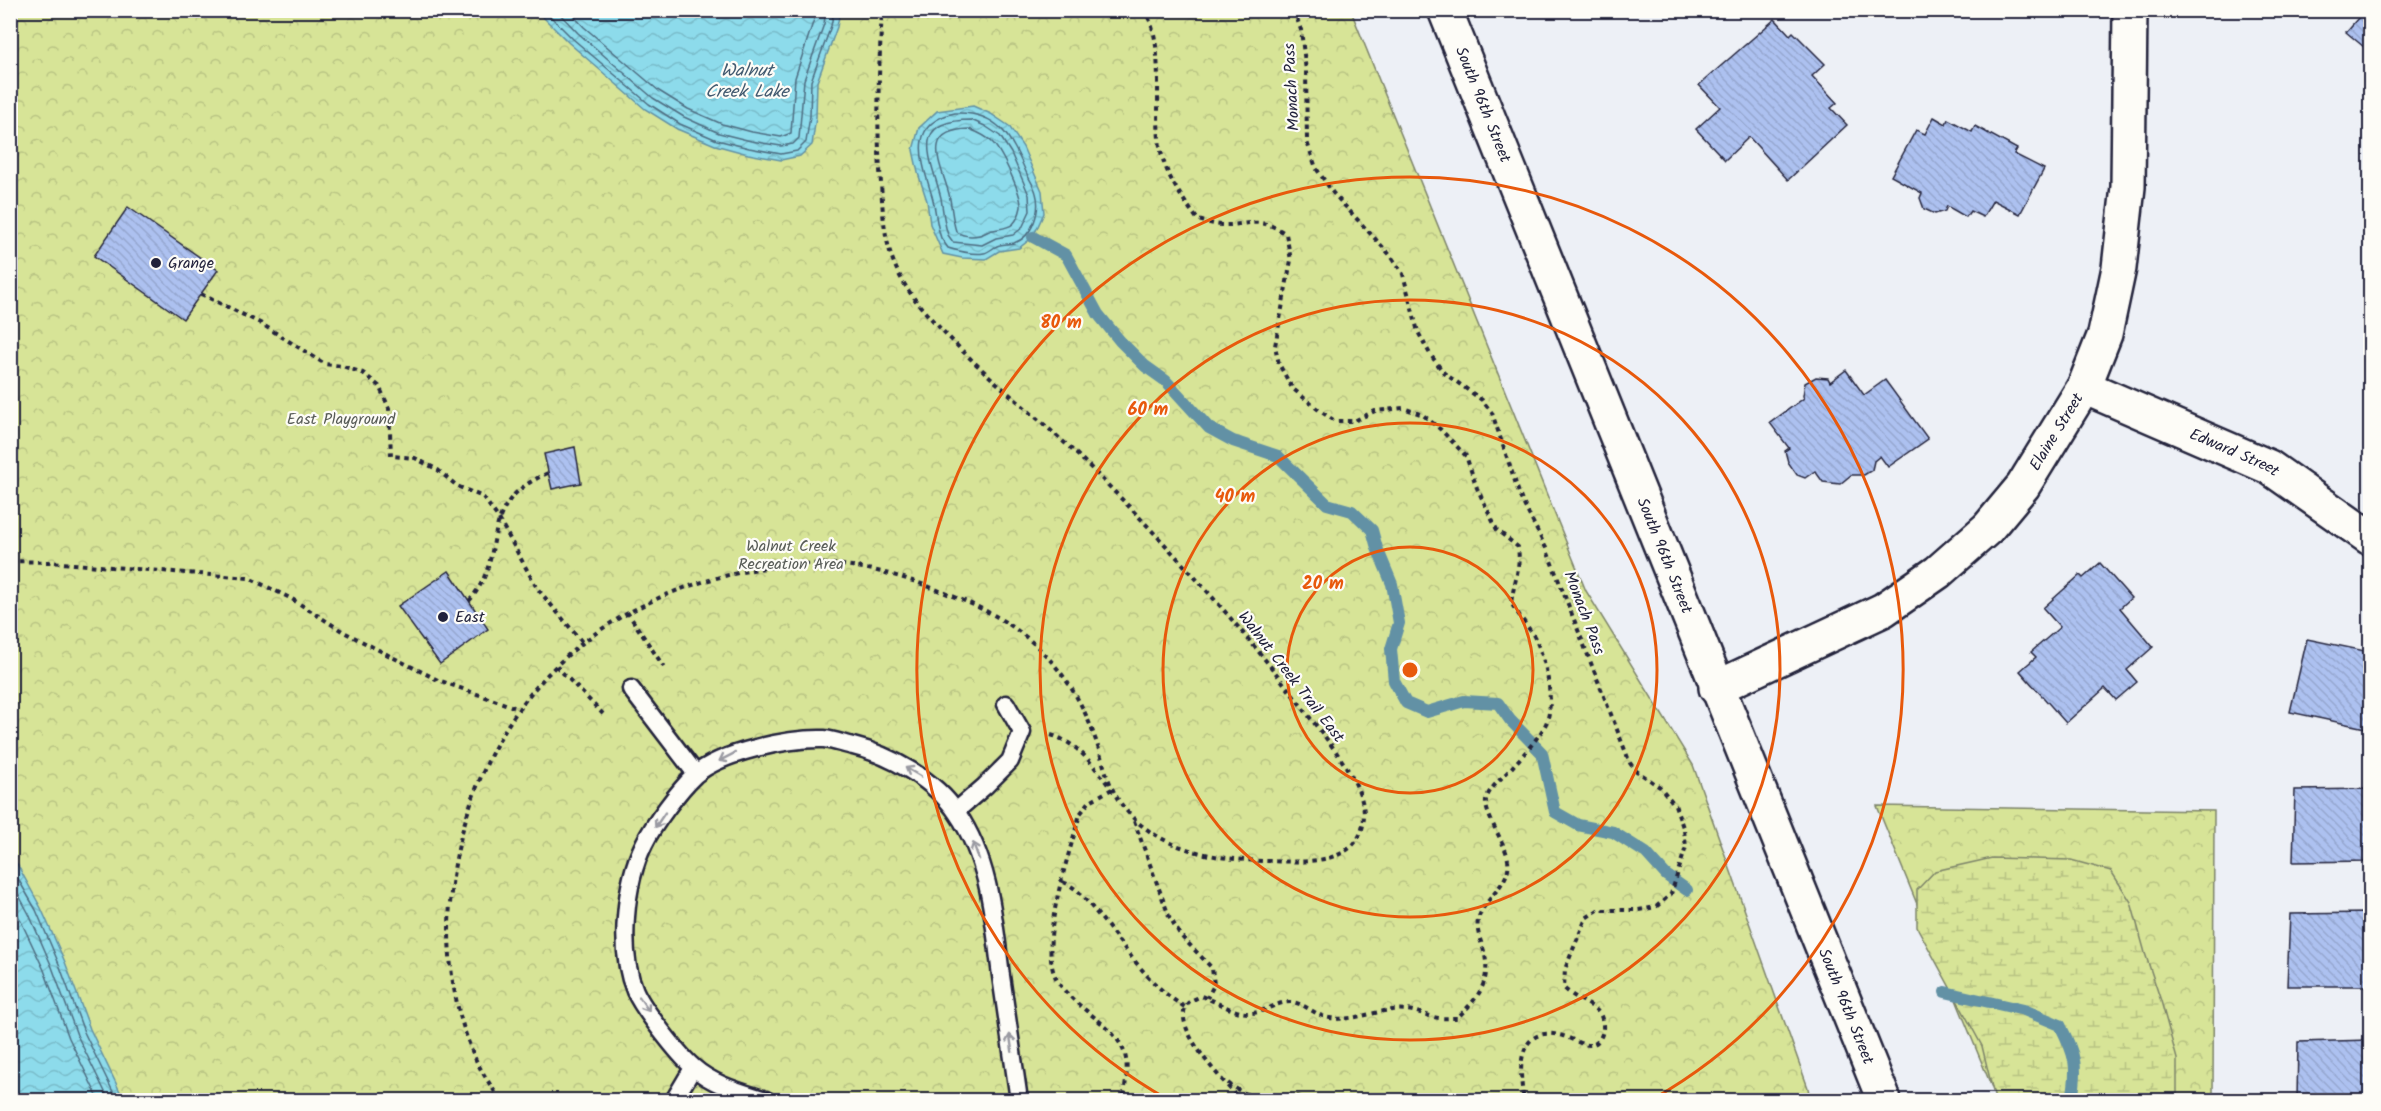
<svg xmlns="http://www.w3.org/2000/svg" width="2381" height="1111" viewBox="0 0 2381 1111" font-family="Kalam,sans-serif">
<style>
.forest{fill:url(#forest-crowns);stroke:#7c8369;stroke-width:1.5}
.wetland{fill:url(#wetland-marsh);stroke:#7c8369;stroke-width:1.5}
.water{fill:url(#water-waves);stroke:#6291a5;stroke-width:1.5}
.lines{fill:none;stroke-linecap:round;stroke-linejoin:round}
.shore{stroke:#4d6c81;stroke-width:1.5}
.stream{stroke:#6291a5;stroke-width:12}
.building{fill:url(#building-back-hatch);stroke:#22223b;stroke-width:1.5}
.service-casing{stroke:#22223b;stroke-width:21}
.minor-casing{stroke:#22223b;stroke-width:38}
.secondary-casing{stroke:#22223b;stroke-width:38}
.path{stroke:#22223b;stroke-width:4;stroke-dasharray:4.5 4.5;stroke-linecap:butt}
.service{stroke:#fdfcf7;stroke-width:16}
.minor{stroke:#fdfcf7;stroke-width:33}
.secondary{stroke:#fdfcf7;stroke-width:33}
.oneway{stroke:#9a9aa2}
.ring{fill:none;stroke:#e8590c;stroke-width:3}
.poi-dot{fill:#22223b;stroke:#fdfcf7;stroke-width:2}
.labels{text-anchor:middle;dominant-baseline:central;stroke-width:4.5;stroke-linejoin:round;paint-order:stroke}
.street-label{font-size:16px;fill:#22223b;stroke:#fdfcf7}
.poi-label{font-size:16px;fill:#22223b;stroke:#fdfcf7;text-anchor:start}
.park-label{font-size:16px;fill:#585c57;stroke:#fdfcf7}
.water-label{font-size:18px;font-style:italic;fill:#425a70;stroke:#fdfcf7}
.centre{fill:#e8590c;stroke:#fdfcf7;stroke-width:3}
.ring-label{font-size:18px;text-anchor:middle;font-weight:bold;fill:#e8590c;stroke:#fdfcf7;stroke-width:4.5;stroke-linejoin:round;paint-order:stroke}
</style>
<defs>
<pattern id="forest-crowns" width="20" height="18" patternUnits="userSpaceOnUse" patternTransform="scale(1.5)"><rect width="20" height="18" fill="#d7e497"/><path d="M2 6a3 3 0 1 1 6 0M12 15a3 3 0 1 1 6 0" fill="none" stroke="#b8c383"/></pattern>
<pattern id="wetland-marsh" width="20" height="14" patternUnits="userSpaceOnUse" patternTransform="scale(1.5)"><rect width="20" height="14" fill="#d7e497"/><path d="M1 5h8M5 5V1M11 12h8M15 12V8" fill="none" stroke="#b8c383"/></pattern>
<pattern id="water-waves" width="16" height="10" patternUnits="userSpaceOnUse" patternTransform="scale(1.5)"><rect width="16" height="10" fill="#8ddbeb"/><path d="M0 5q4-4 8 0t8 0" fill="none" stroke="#79bcca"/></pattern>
<pattern id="building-back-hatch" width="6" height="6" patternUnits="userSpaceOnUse" patternTransform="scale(1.5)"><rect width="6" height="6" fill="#adc1f0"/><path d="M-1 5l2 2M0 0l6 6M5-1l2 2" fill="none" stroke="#95a6cf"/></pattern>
</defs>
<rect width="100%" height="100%" fill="#edf0f6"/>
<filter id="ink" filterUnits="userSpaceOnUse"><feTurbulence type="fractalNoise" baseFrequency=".0167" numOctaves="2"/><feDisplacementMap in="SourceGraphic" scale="12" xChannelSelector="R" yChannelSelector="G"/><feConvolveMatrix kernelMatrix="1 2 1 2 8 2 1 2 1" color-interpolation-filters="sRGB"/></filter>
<g filter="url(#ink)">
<path class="forest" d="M 10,11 L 1351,11 L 1586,591 L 1693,765 L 1808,1088 L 1810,1100 L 11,1100 Z
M 1877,806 L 2214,811 L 2213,1100 L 1997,1100 Z"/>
<path class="wetland" d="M 1992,858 L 2071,860 L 2111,871 L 2131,902 L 2145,953 L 2161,1001 L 2177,1059 L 2177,1100 L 1995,1100 L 1982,1046 L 1917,927 L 1917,890 L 1935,871 Z"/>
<path class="water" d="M 533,11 L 840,11 L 837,27 L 817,82 L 816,117 L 812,145 L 800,156 L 781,160 L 748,154 L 715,145 L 677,129 L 645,109 L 569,43 L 543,17 Z
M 973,106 L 991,114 L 1009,126 L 1023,147 L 1042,191 L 1044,213 L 1033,237 L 1019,248 L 999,251 L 986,259 L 962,258 L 943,254 L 930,224 L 927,201 L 918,173 L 913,150 L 919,128 L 937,111 Z
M 11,857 L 17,864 L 41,908 L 65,962 L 90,1029 L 124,1100 L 11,1100 Z"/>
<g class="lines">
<path class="shore" d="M 544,10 L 573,39 L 649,104 L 680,124 L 717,140 L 749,148 L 781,154 L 797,151 L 806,142 L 810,116 L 811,81 L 831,26 L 834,10
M 556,10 L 578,33 L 653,98 L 684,117 L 719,133 L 751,141 L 781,146 L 793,144 L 799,138 L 804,80 L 824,24 L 826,10
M 568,10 L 584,27 L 659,91 L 688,109 L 722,124 L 752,132 L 781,137 L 791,133 L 795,78 L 817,10
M 955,113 C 998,111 1011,137 1026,172 C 1029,179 1034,185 1036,193 C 1041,210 1033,237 1014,243 C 1010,244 1005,244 1000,245 C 994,246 990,252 984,253 C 973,255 958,251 948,248 L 941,238 C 936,224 936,210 932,196 C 922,162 906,123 955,113 Z
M 971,120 L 985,126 L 1000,136 L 1011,153 L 1029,195 L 1030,211 L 1022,228 L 1013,235 L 996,238 L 982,245 L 953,242 L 948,235 C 944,223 943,211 941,198 C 932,160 907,120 971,120 Z
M 969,129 C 977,132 987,136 993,143 C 1002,153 1022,194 1021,207 C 1020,212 1017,220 1013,224 C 1006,230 995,228 987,232 C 978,237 964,238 956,231 C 952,219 952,207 949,194 C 941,164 920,130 969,129 Z
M 10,865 L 36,910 L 59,964 L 84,1032 L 117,1100
M 10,879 L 29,914 L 52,967 L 77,1035 L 109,1100
M 10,898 L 44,970 L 69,1038 L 99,1100"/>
<path class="stream" d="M 1033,237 L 1066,255 L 1098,314 L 1120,341 L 1145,366 L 1166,381 L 1209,428 L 1233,441 L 1278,456 L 1327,504 L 1352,511 L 1372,530 L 1377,548 L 1392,584 L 1399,623 L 1391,649 L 1394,681 L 1406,703 L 1427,712 L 1464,701 L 1498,703 L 1510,720 L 1542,753 L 1555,812 L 1578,825 L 1613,832 L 1646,853 L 1666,875 L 1687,890
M 1945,992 L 2024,1010 L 2060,1025 C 2076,1056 2078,1067 2072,1100"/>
</g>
<path class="building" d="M 2365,10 L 2370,10 L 2370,52 L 2346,32 Z
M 1775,19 L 1790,35 L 1793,32 L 1825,64 L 1812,76 L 1837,103 L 1831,108 L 1847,125 L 1788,180 L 1749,137 L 1725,160 L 1696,129 L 1720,107 L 1699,85 Z
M 1934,117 L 1946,124 L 1948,119 L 1972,132 L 1975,126 L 2017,149 L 2014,154 L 2044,169 L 2020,214 L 1993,200 L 1983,217 L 1970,211 L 1966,217 L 1947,206 L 1945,211 L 1935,214 L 1924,209 L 1920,198 L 1922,193 L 1891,176 L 1916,130 L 1925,134 Z
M 128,207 L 218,270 L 183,319 L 94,256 Z
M 1846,370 L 1864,395 L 1885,380 L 1928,439 L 1888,467 L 1880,456 L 1874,461 L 1872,470 L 1864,475 L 1851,475 L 1840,484 L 1823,482 L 1815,471 L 1805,478 L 1797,475 L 1788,462 L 1785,451 L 1789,448 L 1770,423 L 1804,398 L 1803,396 L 1805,383 L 1816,377 L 1828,378 L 1830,382 Z
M 575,447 L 581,483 L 552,489 L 544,454 Z
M 2100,563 L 2131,598 L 2120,608 L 2153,647 L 2127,670 L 2137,682 L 2116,700 L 2105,688 L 2066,723 L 2020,671 L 2036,657 L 2031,652 L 2060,627 L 2043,608 L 2080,575 L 2083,578 Z
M 449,571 L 488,629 L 440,664 L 398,606 Z
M 2307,639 L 2370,652 L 2370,729 L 2290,712 Z
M 2370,789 L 2370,861 L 2293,862 L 2295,790 Z
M 2370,913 L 2370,986 L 2287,986 L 2290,914 Z
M 2370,1040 L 2370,1100 L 2297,1100 L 2298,1042 Z"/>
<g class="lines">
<g class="service-casing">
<path id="service" d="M 631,689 L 696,774
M 956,811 L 985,786 L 1010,761 L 1022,732 L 1006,704
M 674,1100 L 693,1068
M 766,1100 C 741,1092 713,1085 693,1067 C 678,1054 643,1009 635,991 C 618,951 625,882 644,844 C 653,825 679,790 695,775 C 721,752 789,738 824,739 C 833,740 844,744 853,746 C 890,755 935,780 957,813 C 990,861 994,920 1001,976 C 1007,1017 1013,1059 1019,1100"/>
</g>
<g class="minor-casing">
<g id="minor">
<path id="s1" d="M 2084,387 L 2269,467 L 2370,538"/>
<path id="s2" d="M 1716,688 L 1883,610 L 1938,572 L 1988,528 L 2023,486 L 2084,387 L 2105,334 L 2119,268 L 2128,187 L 2130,10"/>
</g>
</g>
<g class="secondary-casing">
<g id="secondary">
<path id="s3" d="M 1445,10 L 1884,1100"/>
</g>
</g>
<path class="path" d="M 1143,10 C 1166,34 1154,113 1160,146 C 1164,174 1182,198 1198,220 C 1205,222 1213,224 1221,225 C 1250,226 1258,215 1286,234 L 1291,260 L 1275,346 L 1279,364 L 1292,388 L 1320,411 L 1335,421 L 1354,421 L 1375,411 L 1403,408 L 1423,415 L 1440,429 L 1466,456 L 1477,488 L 1497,530 L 1518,547 C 1521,568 1514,582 1511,603 C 1518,614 1525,623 1532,633 C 1545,654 1555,698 1547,721 C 1543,733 1523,755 1514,765 C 1505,776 1489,787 1486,800 C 1484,815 1506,843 1508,860 C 1512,884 1483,898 1478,920 C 1476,931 1481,941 1484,951 C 1492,982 1478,998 1457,1018 C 1449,1018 1441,1019 1434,1017 C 1425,1015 1416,1011 1407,1010 C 1381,1007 1356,1022 1330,1018 C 1316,1016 1306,1004 1292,1002 C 1276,1001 1264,1014 1248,1013 C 1234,1013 1215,1001 1201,996 C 1198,998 1191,1000 1188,1003 C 1168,1026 1225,1082 1240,1100
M 1294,10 L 1301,30 L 1306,71 L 1307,142 L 1316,168 L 1333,193 L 1391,256 L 1403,274 L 1418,332 L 1430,354 L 1444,373 L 1482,400 L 1492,413 L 1521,499 L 1546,548 L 1630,763 L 1635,770 L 1660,787 L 1675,805 L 1684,830 L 1686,847 L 1671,894 L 1656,907 L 1638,910 L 1598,910 L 1586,918 L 1565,969 L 1564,988 C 1574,999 1596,1005 1601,1016 C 1603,1021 1604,1028 1602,1034 C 1600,1040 1596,1045 1589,1045 C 1581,1045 1571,1038 1563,1036 C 1517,1023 1518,1069 1524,1100
M 201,294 L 260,323 L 325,364 L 342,366 L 363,373 L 379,386 L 389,408 L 391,456 L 415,458 L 438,470 L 457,486 L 483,497 L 499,519 L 537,588 L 582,642
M 10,561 L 49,562 L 249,578 L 292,599 L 342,631 L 394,658 L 438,680 L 519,709
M 469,601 C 511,553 473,505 548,473
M 627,612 L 664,667
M 556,666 L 603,714
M 1051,735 C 1078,743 1093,765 1109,786
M 1112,789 L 1090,801 L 1080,814 C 1070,852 1039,940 1055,976 C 1070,1009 1120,1024 1126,1059 C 1128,1073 1125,1087 1123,1100
M 1134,821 L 1169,916 L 1181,936 L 1212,968 L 1214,985 L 1207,998
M 1063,882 C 1079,888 1088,903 1100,917 C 1125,947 1151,989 1187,1008
M 1228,1083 C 1261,1109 1278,1088 1310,1100
M 500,1100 C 492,1087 482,1073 475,1058 C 433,963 445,851 489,759 C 542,650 642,588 759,569 C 791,564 825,561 857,567 C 886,572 913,580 940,591 C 966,601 994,613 1017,630 C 1054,657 1080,694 1095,738 C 1102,757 1106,778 1116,796 C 1146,847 1211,860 1267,861 C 1303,862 1363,867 1364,815 C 1364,784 1329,742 1311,719 C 1245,630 1170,547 1092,469 C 1045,422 992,383 947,335 C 929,317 913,300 901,278 C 884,247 883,217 881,183 C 876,125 879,68 882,10"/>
<use href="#service" class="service"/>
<use href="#minor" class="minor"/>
<use href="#secondary" class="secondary"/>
</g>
<defs><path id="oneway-shaft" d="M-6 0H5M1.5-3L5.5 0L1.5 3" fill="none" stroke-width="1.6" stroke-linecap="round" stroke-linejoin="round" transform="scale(1.5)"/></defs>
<g class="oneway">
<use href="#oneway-shaft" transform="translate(727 757) rotate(153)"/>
<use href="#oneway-shaft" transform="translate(913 772) rotate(-150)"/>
<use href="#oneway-shaft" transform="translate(660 820) rotate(124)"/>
<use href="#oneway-shaft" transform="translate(976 851) rotate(-110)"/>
<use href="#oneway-shaft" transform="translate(644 1004) rotate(56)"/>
<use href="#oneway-shaft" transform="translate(1011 1043) rotate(-98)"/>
</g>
</g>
<g class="ring">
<circle cx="1410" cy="670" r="123"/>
<circle cx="1410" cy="670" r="247"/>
<circle cx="1410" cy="670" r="370"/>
<path d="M1167 1099A493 493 0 1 1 1653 1099"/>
</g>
<g class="poi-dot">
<circle cx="156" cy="263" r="6"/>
<circle cx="443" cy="617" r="6"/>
</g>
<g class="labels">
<g class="street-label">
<text transform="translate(1292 87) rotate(-93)">Monach Pass</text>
<text stroke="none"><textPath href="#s3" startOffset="102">South 96th Street</textPath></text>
<text stroke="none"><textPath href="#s2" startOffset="436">Elaine Street</textPath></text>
<text stroke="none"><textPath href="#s1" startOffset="164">Edward Street</textPath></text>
<text stroke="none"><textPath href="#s3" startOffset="588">South 96th Street</textPath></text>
<text transform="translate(1584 613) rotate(69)">Monach Pass</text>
<text transform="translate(1291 677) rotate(52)">Walnut Creek Trail East</text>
<text stroke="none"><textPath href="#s3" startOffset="1074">South 96th Street</textPath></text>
</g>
<g class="poi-label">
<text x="168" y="263">Grange</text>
<text x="455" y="617">East</text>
</g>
<g class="park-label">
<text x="341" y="419">East Playground</text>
<text x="791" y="546">Walnut Creek<tspan x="791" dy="18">Recreation Area</tspan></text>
</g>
<g class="water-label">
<text x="747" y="71">Walnut<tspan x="747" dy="21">Creek Lake</tspan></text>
</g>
</g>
<circle cx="1410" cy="670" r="9" class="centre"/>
<g class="ring-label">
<text x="1061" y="328">80 m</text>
<text x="1148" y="415">60 m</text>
<text x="1235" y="502">40 m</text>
<text x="1323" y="589">20 m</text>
</g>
<rect width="2381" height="1111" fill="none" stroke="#fdfcf7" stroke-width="36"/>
<rect x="18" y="18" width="2345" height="1075" fill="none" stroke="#22223b" stroke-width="2" filter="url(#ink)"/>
</svg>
